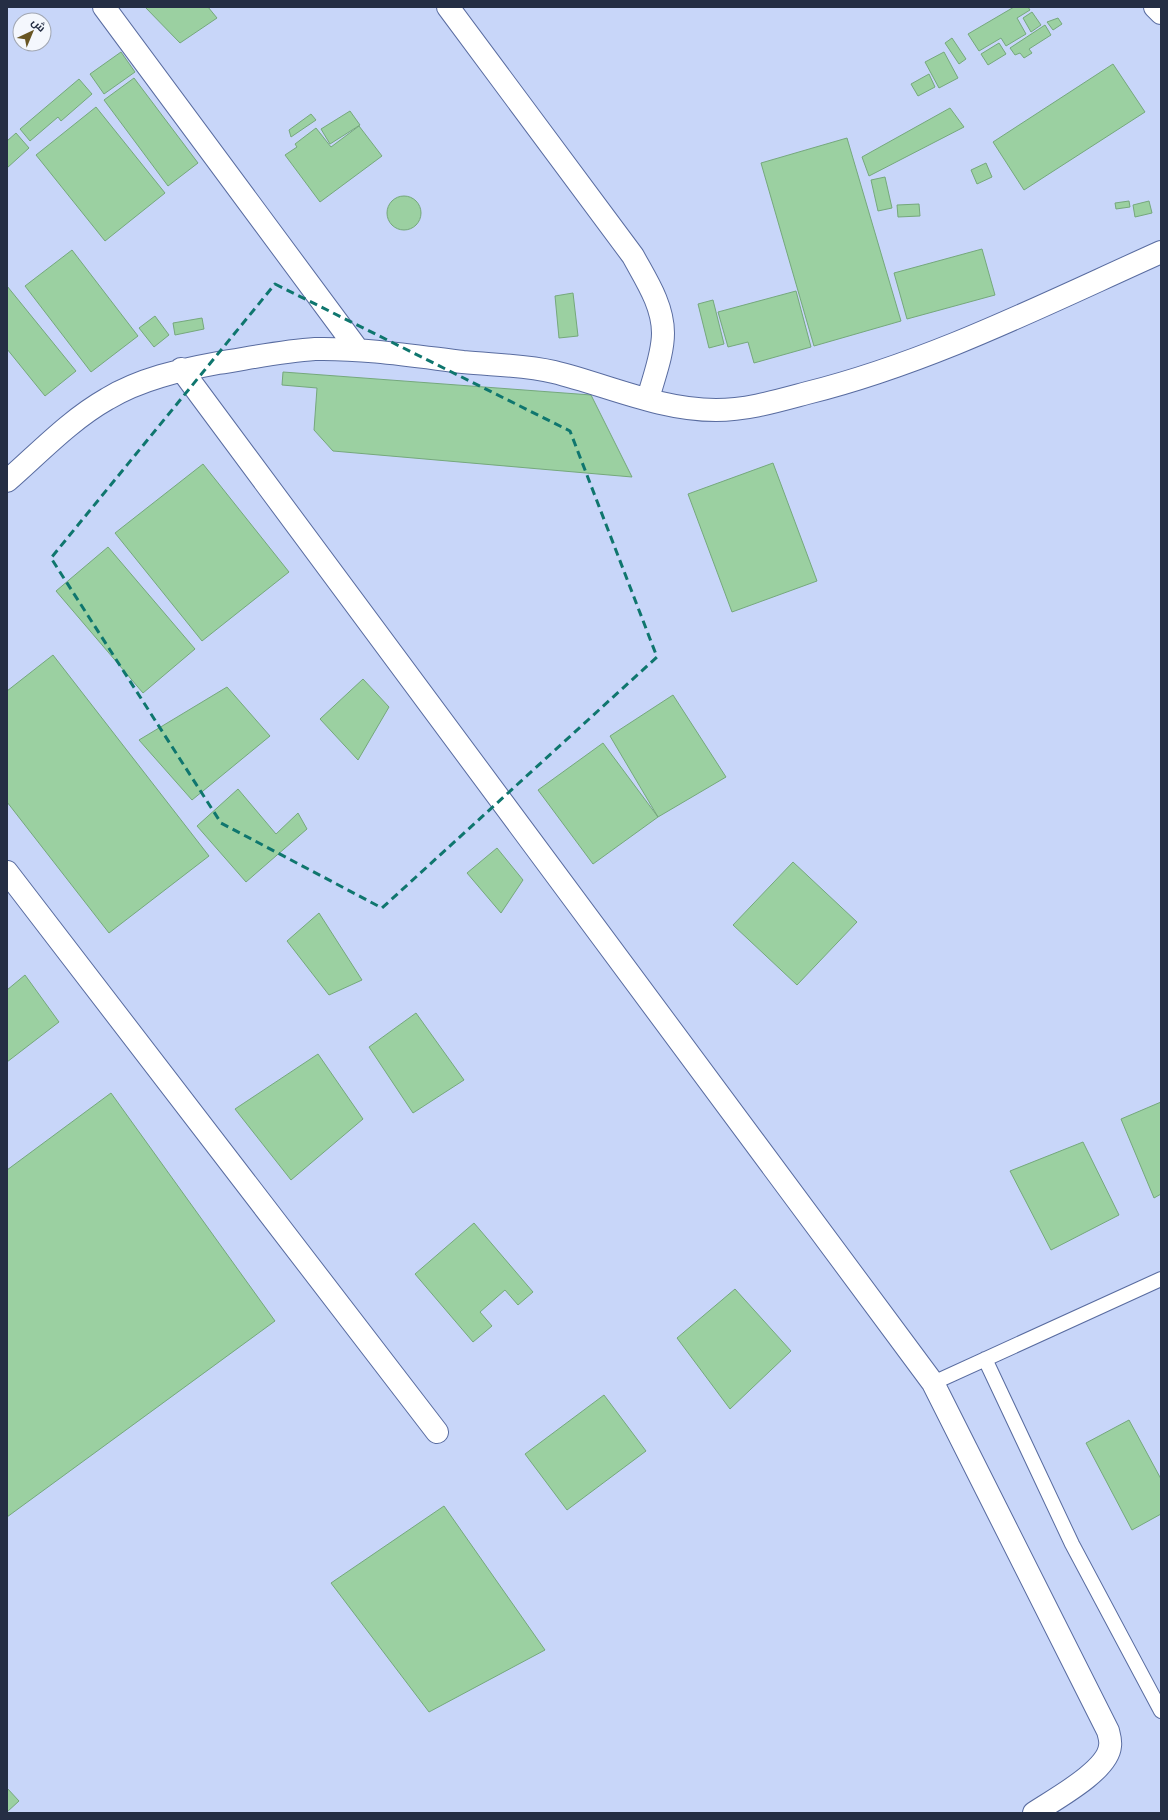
<svg xmlns="http://www.w3.org/2000/svg" width="1168" height="1820" viewBox="0 0 1168 1820" font-family="'Fira Sans',Cairo,sans-serif">
<style>
.building{fill:#9bd0a1;stroke:#75a87c}
.lines{fill:none;stroke-linecap:round;stroke-linejoin:round}
.service-casing{stroke:#596ca0;stroke-width:16}
.minor-casing{stroke:#596ca0;stroke-width:24}
.service{stroke:#fff;stroke-width:14}
.minor{stroke:#fff;stroke-width:22}
.marked{fill:none;stroke:#0f766e;stroke-width:3;stroke-dasharray:8 5;stroke-linejoin:round}
</style>
<rect width="100%" height="100%" fill="#c8d6f9"/>
<path class="building" d="M 145,7 L 208,7 L 217,18 L 180,43 Z
M 1014,7 L 1028,7 L 1030,10 L 1017,18 L 1026,34 L 1006,46 L 1001,38 L 979,51 L 968,34 Z
M 1032,12 L 1041,25 L 1031,32 L 1023,18 Z
M 1058,18 L 1062,24 L 1053,30 L 1047,22 Z
M 1045,25 L 1051,35 L 1029,49 L 1032,53 L 1024,58 L 1020,53 L 1015,55 L 1010,48 Z
M 952,38 L 966,59 L 959,64 L 945,43 Z
M 999,43 L 1006,54 L 988,65 L 981,54 Z
M 121,52 L 135,72 L 104,94 L 90,74 Z
M 944,52 L 958,78 L 939,88 L 925,62 Z
M 1113,64 L 1145,112 L 1024,190 L 993,142 Z
M 929,74 L 935,87 L 918,96 L 911,84 Z
M 134,78 L 198,163 L 168,186 L 104,100 Z
M 79,79 L 92,94 L 61,121 L 58,117 L 30,141 L 20,129 Z
M 96,107 L 165,193 L 105,241 L 36,155 Z
M 950,108 L 964,127 L 869,176 L 862,157 Z
M 350,111 L 360,125 L 330,144 L 321,129 Z
M 311,114 L 316,120 L 291,137 L 289,130 Z
M 359,126 L 382,156 L 320,202 L 285,155 L 297,147 L 295,144 L 316,128 L 331,147 Z
M 16,133 L 29,148 L 7,168 L 7,141 Z
M 847,138 L 901,321 L 814,346 L 761,163 Z
M 986,163 L 992,177 L 977,184 L 971,170 Z
M 885,177 L 892,208 L 878,211 L 871,180 Z
M387 213a17 17 0 1 1 34 0a17 17 0 1 1-34 0Z
M 1129,201 L 1130,207 L 1116,209 L 1115,203 Z
M 1149,201 L 1152,213 L 1135,217 L 1133,205 Z
M 919,204 L 920,216 L 898,217 L 897,205 Z
M 982,249 L 995,295 L 907,319 L 894,273 Z
M 72,250 L 138,336 L 91,372 L 25,286 Z
M 7,286 L 76,371 L 45,396 L 7,349 Z
M 796,291 L 811,347 L 754,363 L 748,342 L 728,347 L 718,312 Z
M 573,293 L 578,336 L 559,338 L 555,296 Z
M 713,300 L 724,344 L 709,348 L 698,304 Z
M 155,316 L 169,335 L 154,347 L 139,328 Z
M 202,318 L 204,329 L 175,335 L 173,323 Z
M 283,372 L 591,395 L 632,477 L 333,451 L 314,430 L 317,388 L 282,385 Z
M 773,463 L 817,581 L 732,612 L 688,494 Z
M 203,464 L 289,572 L 202,641 L 115,533 Z
M 108,547 L 195,649 L 143,693 L 56,591 Z
M 53,655 L 209,856 L 109,933 L 7,802 L 7,691 Z
M 363,679 L 389,707 L 358,760 L 320,719 Z
M 227,687 L 270,736 L 192,800 L 139,740 Z
M 673,695 L 726,777 L 658,817 L 610,736 Z
M 603,743 L 658,817 L 593,864 L 538,790 Z
M 238,789 L 276,834 L 298,813 L 307,829 L 246,882 L 197,826 Z
M 497,848 L 523,880 L 501,913 L 467,873 Z
M 793,862 L 857,922 L 797,985 L 733,925 Z
M 319,913 L 362,980 L 329,995 L 287,941 Z
M 25,975 L 59,1022 L 7,1062 L 7,990 Z
M 416,1013 L 464,1080 L 413,1113 L 369,1047 Z
M 318,1054 L 363,1119 L 291,1180 L 235,1109 Z
M 111,1093 L 275,1321 L 7,1517 L 7,1170 Z
M 1161,1102 L 1161,1194 L 1154,1198 L 1121,1119 Z
M 1083,1142 L 1119,1215 L 1051,1250 L 1010,1171 Z
M 474,1223 L 533,1292 L 518,1305 L 505,1290 L 480,1312 L 492,1326 L 473,1342 L 415,1274 Z
M 735,1289 L 791,1351 L 730,1409 L 677,1338 Z
M 604,1395 L 646,1451 L 567,1510 L 525,1454 Z
M 1129,1420 L 1161,1479 L 1161,1514 L 1132,1530 L 1086,1443 Z
M 444,1506 L 545,1650 L 429,1712 L 331,1583 Z
M 7,1788 L 19,1801 L 7,1812 Z"/>
<g class="lines">
<g class="service-casing">
<path id="service" d="M 985,1359 L 1072,1544 L 1161,1711
M 933,1383 L 1161,1279"/>
</g>
<g class="minor-casing">
<path id="minor" d="M 104,7 L 358,350
M 448,7 L 633,256 C 646,280 663,305 663,333 C 663,355 653,379 648,399
M 1155,7 L 1161,13
M 181,369 L 933,1383 L 1108,1731 C 1109,1735 1111,1741 1110,1746 C 1108,1771 1053,1800 1034,1813
M 7,481 C 39,453 70,420 107,399 C 140,379 180,370 218,363 C 250,358 283,351 315,349 C 364,348 414,356 463,362 C 493,365 525,365 554,372 C 607,385 660,410 716,410 C 747,410 777,401 807,393 C 931,362 1045,304 1161,252
M 7,872 L 437,1432"/>
</g>
<use href="#service" class="service"/>
<use href="#minor" class="minor"/>
</g>
<path class="marked" d="M 275,284 L 570,431 L 657,657 L 382,908 L 221,823 L 51,558 Z"/>
<rect width="1168" height="1820" fill="none" stroke="#252e44" stroke-width="16"/>
<g transform="translate(32 32) rotate(44)"><circle r="19" fill="#f4f7fd" stroke="#a1a7b3"/>
<path d="M0-3L7 15L0 10L-7 15Z" fill="#685523"/>
<text y="-6" font-size="11" font-weight="bold" text-anchor="middle" fill="#252e44">ش</text>
</g>
</svg>
